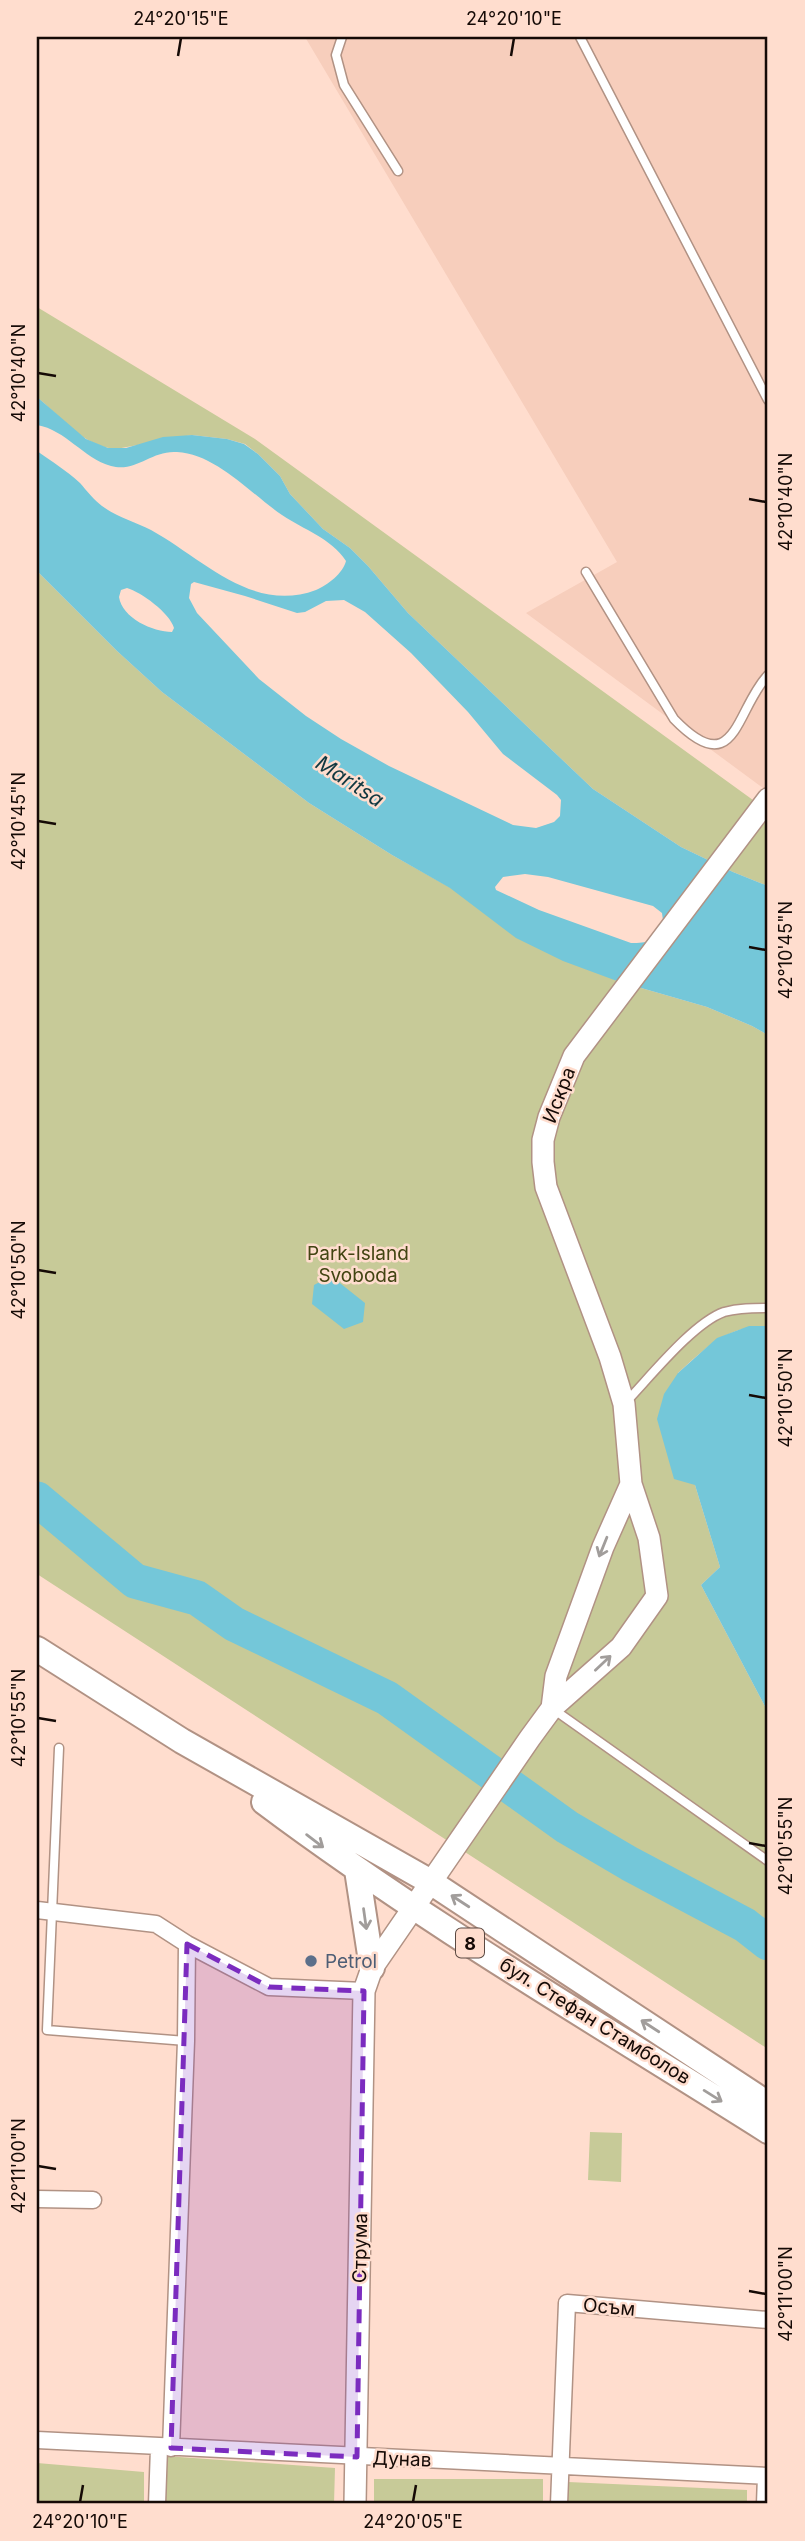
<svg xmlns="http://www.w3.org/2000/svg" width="805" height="2541" viewBox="0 0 805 2541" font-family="Inter,sans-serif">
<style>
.built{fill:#f7cebc}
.green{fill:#c7ca98}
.water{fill:#74c7d9;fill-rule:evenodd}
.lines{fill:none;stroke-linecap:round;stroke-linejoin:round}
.river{stroke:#74c7d9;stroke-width:35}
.lane-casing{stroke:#b19284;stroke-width:11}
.street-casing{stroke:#b19284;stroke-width:19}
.secondary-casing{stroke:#b19284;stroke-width:24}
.primary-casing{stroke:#b19284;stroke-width:28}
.lane{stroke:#fff;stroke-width:8}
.street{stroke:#fff;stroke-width:16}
.secondary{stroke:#fff;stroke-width:21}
.primary{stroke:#fff;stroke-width:24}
.oneway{stroke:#a19d9b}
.marked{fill:#7b2cbf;fill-opacity:0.2;stroke:#7b2cbf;stroke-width:5;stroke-dasharray:14 9;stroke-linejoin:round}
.ticks{fill:none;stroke:#150a06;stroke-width:2.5}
.service-dot{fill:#5c6f8a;stroke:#ffddce;stroke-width:2.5}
.labels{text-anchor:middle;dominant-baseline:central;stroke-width:5;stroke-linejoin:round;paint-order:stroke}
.shield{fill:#ffddce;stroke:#5b4942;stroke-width:2}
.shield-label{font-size:18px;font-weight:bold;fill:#150a06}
.street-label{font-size:19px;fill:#150a06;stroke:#ffddce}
.park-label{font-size:19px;fill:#424412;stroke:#ffddce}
.service-label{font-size:19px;fill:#4e5e75;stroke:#ffddce;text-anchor:start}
.water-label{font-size:21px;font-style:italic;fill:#103840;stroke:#ffddce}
.neatline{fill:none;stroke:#150a06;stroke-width:2.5}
.ticks-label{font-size:18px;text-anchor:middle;fill:#150a06}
</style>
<rect width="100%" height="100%" fill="#ffddce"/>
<path class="built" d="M 305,37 L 768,37 L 767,791 L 526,613 L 617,562 Z"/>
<path class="green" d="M 37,307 L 255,439 L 768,811 L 768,886 L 733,872 L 681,847 L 593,789 L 408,613 L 368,566 L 350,548 L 323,529 L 290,494 L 280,476 L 258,454 L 245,444 L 227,439 L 192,435 L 116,449 C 84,447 60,416 37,397 Z
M 37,571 L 117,651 L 162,692 L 309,803 L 392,855 L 617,981 L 707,1007 L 752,1026 L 768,1035 L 768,1326 C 726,1326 707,1347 678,1373 L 695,1485 L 720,1567 L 701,1585 L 768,1712 L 768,2049 L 37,1574 Z
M 590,2132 L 622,2133 L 621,2182 L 588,2180 Z
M 165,2456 L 335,2468 L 334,2504 L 164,2504 Z
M 37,2463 L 144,2472 L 144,2504 L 37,2504 Z
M 374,2479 L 543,2479 L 543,2504 L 374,2504 Z
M 568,2482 L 747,2490 L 747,2504 L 568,2504 Z"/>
<path class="water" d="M 37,397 L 86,439 L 108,448 L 126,448 L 163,437 L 192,435 L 227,439 L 244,444 L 258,454 L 280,476 L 290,494 L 323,529 L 350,548 L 368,566 L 408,613 L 593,789 L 681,847 L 733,872 L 768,886 L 768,1035 L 752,1026 L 707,1007 L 617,981 L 563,961 L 516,938 L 450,888 L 392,855 L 309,803 L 162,692 L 117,651 L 37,571 L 37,451 C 51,461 67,471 80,483 C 87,491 94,500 102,506 C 117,517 135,522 151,530 C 202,558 252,614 316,590 C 328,585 343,573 346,561 C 331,538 304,530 282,515 C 251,494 216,454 177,452 C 151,450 136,473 111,466 C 83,458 66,430 37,425 ZM 194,582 L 245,596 L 297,613 L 305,612 L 326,601 L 344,600 L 365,612 L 411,653 L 468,712 L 503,754 L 557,795 L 561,800 L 560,816 L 554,822 L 536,828 L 513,825 L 389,766 L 341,739 L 306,716 L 259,679 L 197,613 L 189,598 L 191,584 ZM 127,588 C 141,592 170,613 174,628 L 172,632 C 153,632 122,618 119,597 L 121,590 ZM 525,874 L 548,877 L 653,906 L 662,913 L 664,928 C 654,941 648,943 631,943 L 539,910 L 496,890 L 495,887 L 503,877 Z
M 331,1276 L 365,1303 L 363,1322 L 344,1329 L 312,1304 L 314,1285 Z
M 749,1326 L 768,1326 L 768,1712 L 701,1585 L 720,1567 L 695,1485 L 674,1479 L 657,1419 L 664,1394 L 678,1373 L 717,1338 Z"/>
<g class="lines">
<path class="river" d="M 37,1499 L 135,1581 L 197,1598 L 234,1624 L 387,1698 L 567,1827 L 630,1864 L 745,1925 L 768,1943"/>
<g class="lane-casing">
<path id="lane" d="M 342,37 L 336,55 L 344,85 L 398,171
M 580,37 L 768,400
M 586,572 L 674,719 C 736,783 735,710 768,675
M 626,1402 C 650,1377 693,1323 724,1312 C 739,1308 753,1308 768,1308
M 553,1709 L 768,1861
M 59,1748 L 47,2030 L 186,2041"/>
</g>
<g class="street-casing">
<path id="street" d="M 37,1910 L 156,1924 L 187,1944 L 269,1987 L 364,1991
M 37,2199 L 93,2200
M 37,2440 L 768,2476
M 171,2448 L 186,2041 L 187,1944
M 157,2504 L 159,2448
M 559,2504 L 567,2303 L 768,2320
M 765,2504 L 766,2476"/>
</g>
<g class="secondary-casing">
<path id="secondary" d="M 552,1708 L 556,1676 L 603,1547 L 631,1484
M 355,2504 L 364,1991 L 372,1968 L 530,1738 L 552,1708 L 621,1647 L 657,1596 L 649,1538 L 631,1484 L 624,1404 L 610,1357 L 546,1187 L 543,1162 L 543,1140 L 549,1117 L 574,1056 L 768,799"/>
</g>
<g class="primary-casing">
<path id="primary" d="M 37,1649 L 182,1741 L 429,1881 L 768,2104
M 264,1802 C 424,1922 599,2024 768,2131
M 357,1870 L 372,1968"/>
</g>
<use href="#lane" class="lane"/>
<use href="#street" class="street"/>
<use href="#secondary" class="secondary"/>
<use href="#primary" class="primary"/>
</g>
<defs><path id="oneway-shaft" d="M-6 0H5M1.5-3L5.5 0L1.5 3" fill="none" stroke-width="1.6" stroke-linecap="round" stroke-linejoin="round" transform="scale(1.75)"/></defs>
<g class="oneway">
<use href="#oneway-shaft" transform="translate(603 1547) rotate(112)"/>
<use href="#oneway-shaft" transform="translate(603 1663) rotate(-43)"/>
<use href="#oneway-shaft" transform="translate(315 1841) rotate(37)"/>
<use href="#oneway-shaft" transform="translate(460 1901) rotate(-147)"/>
<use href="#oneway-shaft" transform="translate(365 1919) rotate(82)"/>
<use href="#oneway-shaft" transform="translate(650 2026) rotate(-147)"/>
<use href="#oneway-shaft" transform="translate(713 2096) rotate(32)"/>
</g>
<path class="marked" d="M 187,1944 L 269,1987 L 364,1991 L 357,2457 L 171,2448 Z"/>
<path class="ticks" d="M 178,56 L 181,38M 511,56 L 514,38M 38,373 L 56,376M 749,499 L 766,502M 38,821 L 56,824M 749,947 L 766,950M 38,1270 L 56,1273M 749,1395 L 766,1398M 38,1718 L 56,1721M 749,1843 L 766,1846M 38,2166 L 56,2169M 749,2291 L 766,2294M 80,2502 L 83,2485M 413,2502 L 416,2485"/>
<circle class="service-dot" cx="311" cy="1961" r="7"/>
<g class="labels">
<rect class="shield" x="456" y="1928.5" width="28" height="29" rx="5"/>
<g class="shield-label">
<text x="470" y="1943">8</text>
</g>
<g class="street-label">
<text transform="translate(559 1095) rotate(-69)">Искра</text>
<text transform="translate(595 2021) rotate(32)">бул. Стефан Стамболов</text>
<text transform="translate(360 2248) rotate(-89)">Струма</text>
<text transform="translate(609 2307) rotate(5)">Осъм</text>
<text transform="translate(402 2459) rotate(2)">Дунав</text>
</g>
<g class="park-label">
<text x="358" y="1253">Park-Island<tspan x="358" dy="22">Svoboda</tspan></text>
</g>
<g class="service-label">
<text x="325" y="1961">Petrol</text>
</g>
<g class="water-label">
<text transform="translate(350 781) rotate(33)">Maritsa</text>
</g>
</g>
<rect width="805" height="2541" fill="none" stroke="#ffddce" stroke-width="77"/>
<rect x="38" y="38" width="728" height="2464" class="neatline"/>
<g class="ticks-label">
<text x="181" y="25">24°20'15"E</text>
<text x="514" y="25">24°20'10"E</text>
<text transform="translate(19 373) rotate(-90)" y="6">42°10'40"N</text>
<text transform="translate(786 502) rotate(-90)" y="6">42°10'40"N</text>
<text transform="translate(19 821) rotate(-90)" y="6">42°10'45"N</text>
<text transform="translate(786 950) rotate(-90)" y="6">42°10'45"N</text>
<text transform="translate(19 1270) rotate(-90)" y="6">42°10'50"N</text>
<text transform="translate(786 1398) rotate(-90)" y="6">42°10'50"N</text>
<text transform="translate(19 1718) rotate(-90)" y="6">42°10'55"N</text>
<text transform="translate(786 1846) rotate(-90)" y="6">42°10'55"N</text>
<text transform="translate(19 2166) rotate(-90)" y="6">42°11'00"N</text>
<text transform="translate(786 2294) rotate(-90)" y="6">42°11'00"N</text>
<text x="80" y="2528">24°20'10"E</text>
<text x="413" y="2528">24°20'05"E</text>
</g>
</svg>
